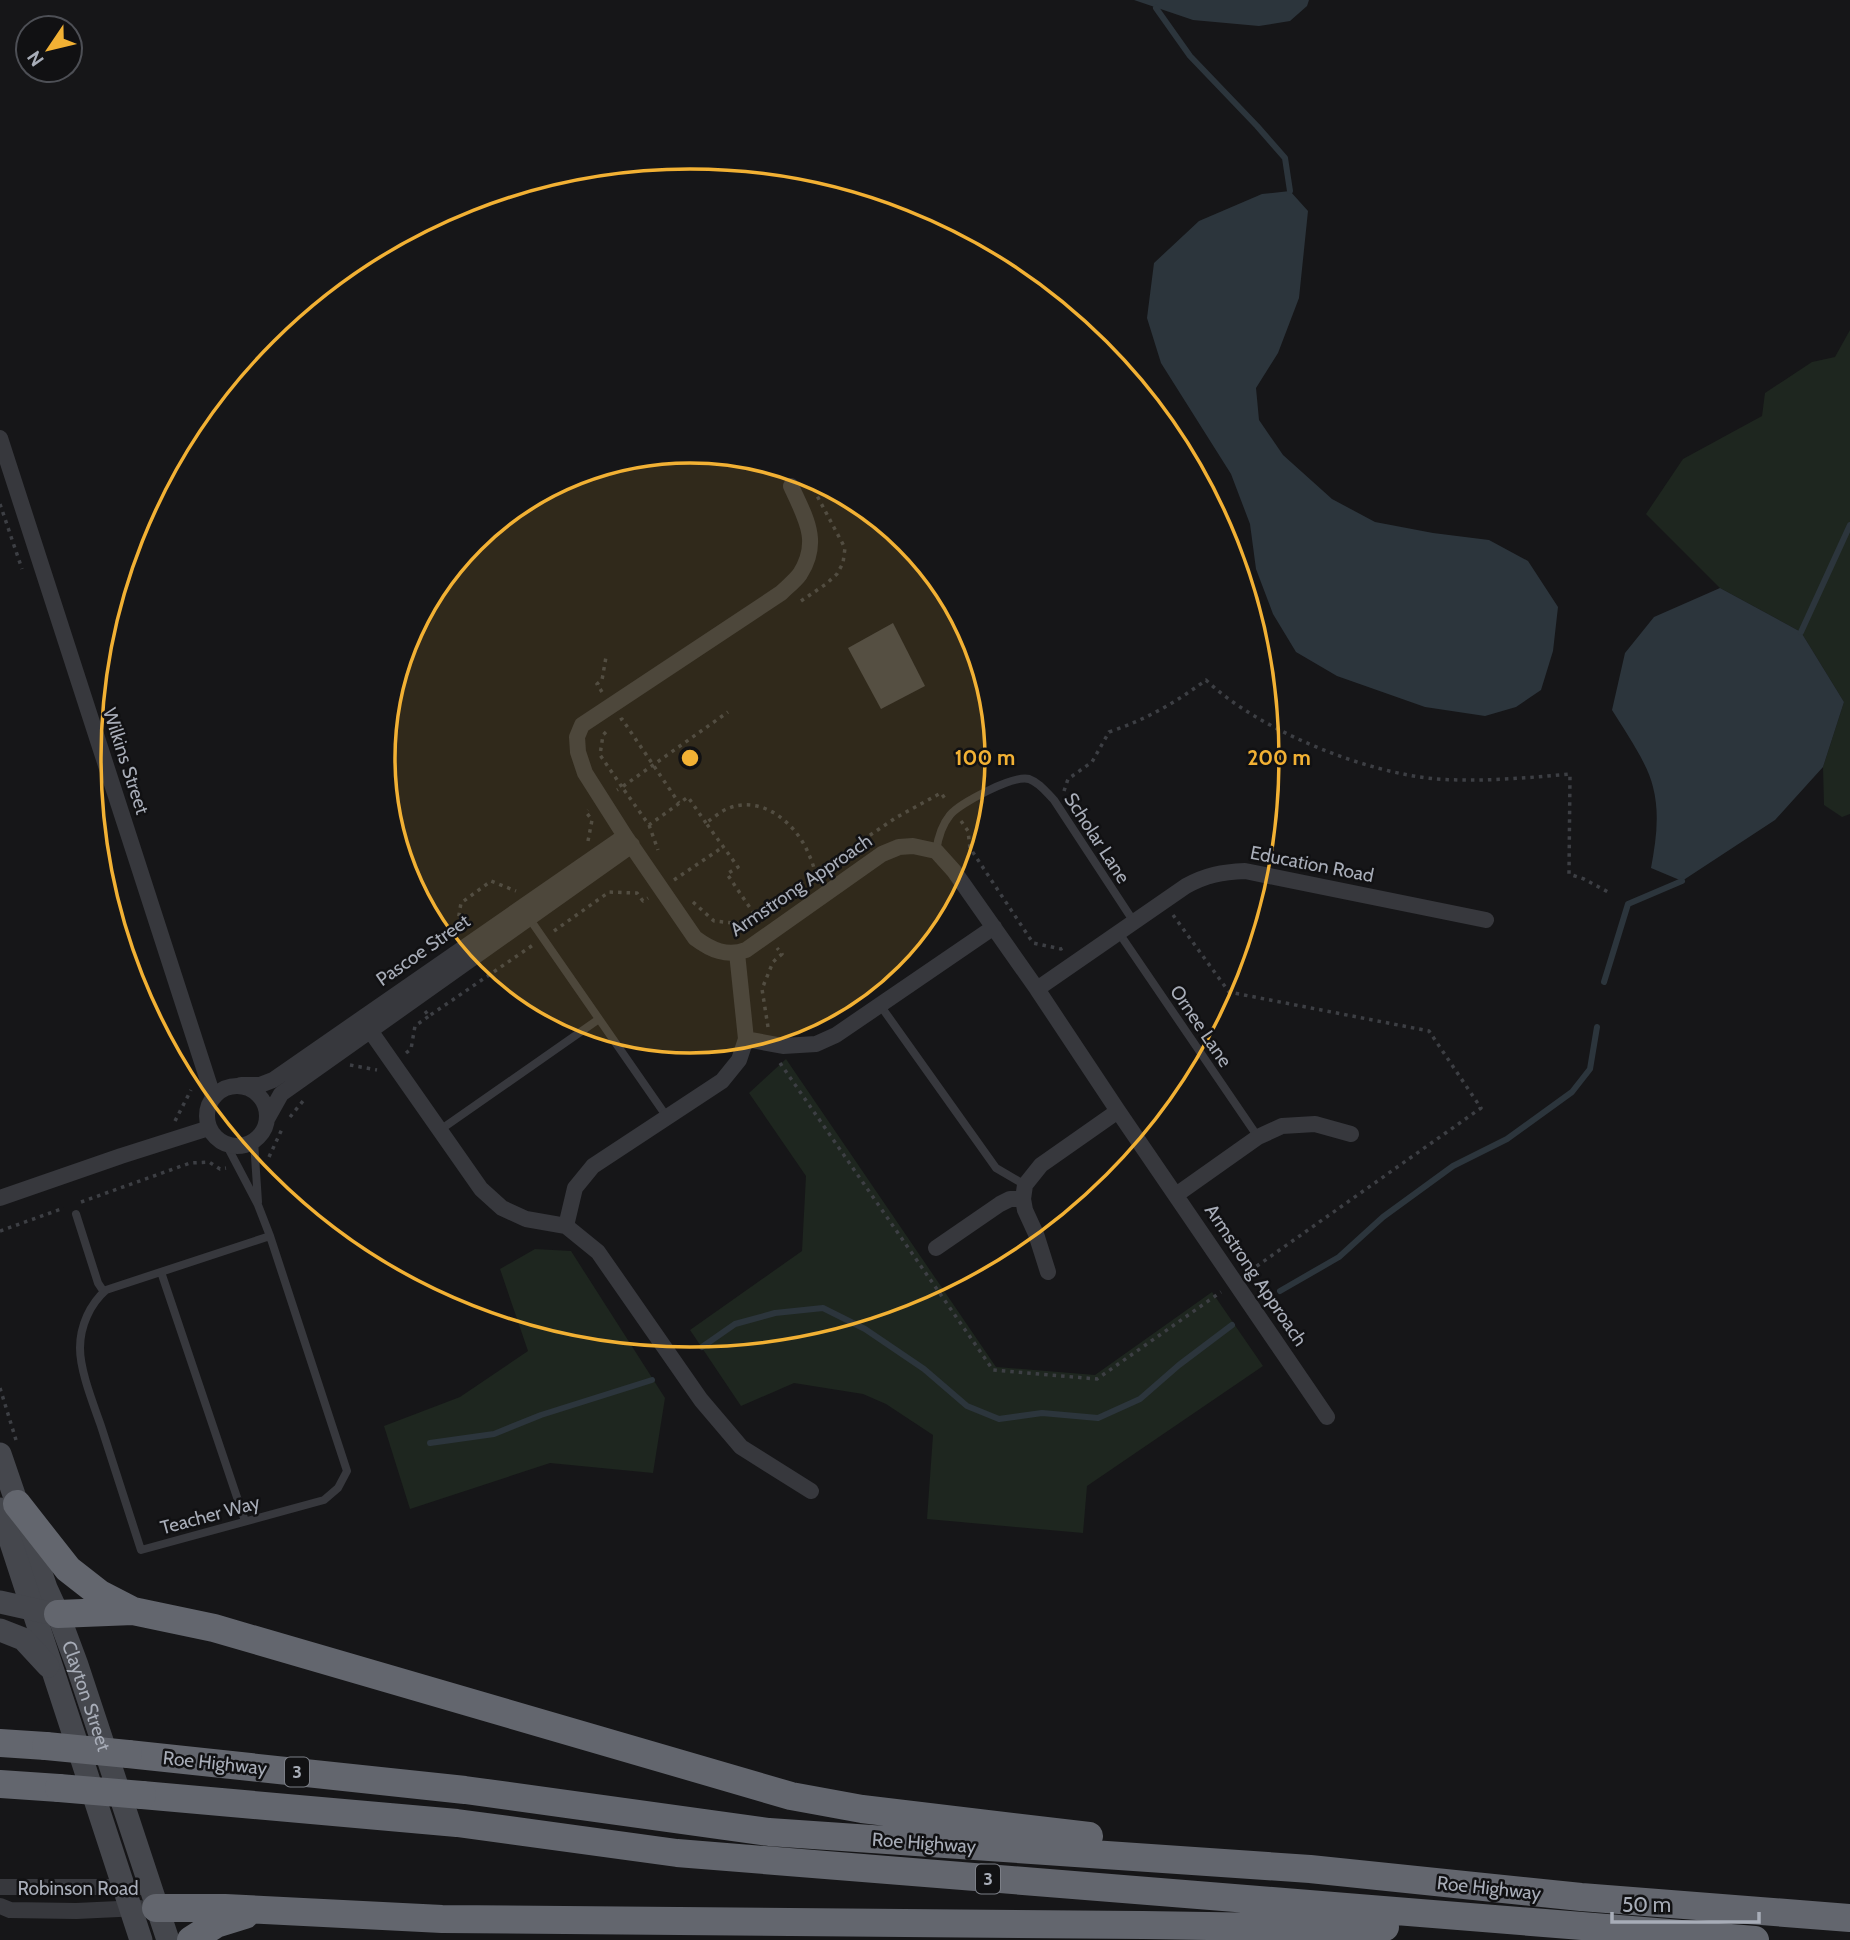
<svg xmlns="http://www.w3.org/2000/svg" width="1850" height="1940" viewBox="0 0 1850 1940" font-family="Cabin,sans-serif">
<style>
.green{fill:#1e261f}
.water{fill:#2c353c}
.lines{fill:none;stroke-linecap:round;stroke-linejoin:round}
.stream{stroke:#2c353c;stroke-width:6}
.building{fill:#404145}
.path{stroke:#3d3f44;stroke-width:3.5;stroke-dasharray:3.5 5;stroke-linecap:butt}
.service{stroke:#37383d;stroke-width:8}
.minor{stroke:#37383d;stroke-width:16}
.secondary{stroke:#45474d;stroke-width:23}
.motorway{stroke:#63666e;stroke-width:28}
.motorway-bridge{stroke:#63666e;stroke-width:28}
.ring{fill:none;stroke:#f2b134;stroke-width:3.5}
.labels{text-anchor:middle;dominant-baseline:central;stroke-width:5;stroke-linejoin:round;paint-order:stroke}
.shield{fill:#111113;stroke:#7b7e86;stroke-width:2}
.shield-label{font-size:18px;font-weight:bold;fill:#a8adb8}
.street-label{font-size:19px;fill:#a8adb8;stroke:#111113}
.centre{fill:#f2b134;stroke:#111113;stroke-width:3.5}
.ring-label{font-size:21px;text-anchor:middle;font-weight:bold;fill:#f2b134;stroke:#111113;stroke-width:5;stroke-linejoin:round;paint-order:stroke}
</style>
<rect width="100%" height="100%" fill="#161618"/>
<path class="green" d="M 1850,330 L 1850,814 L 1842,817 L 1824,805 L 1823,767 L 1844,702 L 1801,632 L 1720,588 L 1646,514 L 1683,459 L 1762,416 L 1765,393 L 1812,362 L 1835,357 Z
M 786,1059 L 996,1367 L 1095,1375 L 1212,1292 L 1263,1366 L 1087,1486 L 1083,1533 L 927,1519 L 933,1435 L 886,1404 L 863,1394 L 794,1383 L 741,1406 L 690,1330 L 802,1251 L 806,1176 L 749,1093 Z
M 535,1249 L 571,1251 L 665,1398 L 653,1473 L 550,1463 L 410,1509 L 384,1426 L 460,1397 L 528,1351 L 500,1269 Z"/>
<path class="water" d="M 1134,0 L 1309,0 L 1307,6 L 1290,21 L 1259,26 L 1193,20 Z
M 1290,191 L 1308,211 L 1299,298 L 1278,353 L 1256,388 L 1259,420 L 1283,455 L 1332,499 L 1375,522 L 1433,533 L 1489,540 L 1528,561 L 1558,607 L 1553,651 L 1541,690 L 1516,707 L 1485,716 L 1425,707 L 1337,676 L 1296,652 L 1273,614 L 1256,569 L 1250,524 L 1231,474 L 1161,363 L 1147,318 L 1154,263 L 1199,221 L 1262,194 Z
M 1720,588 L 1801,632 L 1844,702 L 1823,767 L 1775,820 L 1682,881 L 1651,868 C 1656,841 1660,814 1653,787 C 1648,764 1625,731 1612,710 L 1625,653 L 1654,617 Z"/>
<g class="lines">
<path class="stream" d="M 1156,8 L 1190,56 L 1257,126 L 1285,158 L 1290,191
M 1801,632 L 1850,525
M 1604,982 L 1628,904 L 1682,881
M 1280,1291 L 1339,1257 L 1383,1217 L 1453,1166 L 1507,1139 L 1572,1092 L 1590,1069 L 1597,1027
M 702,1347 L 735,1324 L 775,1313 L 823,1308 L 865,1329 L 924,1369 L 967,1406 L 999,1419 L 1042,1413 L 1098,1418 L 1140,1399 L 1179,1365 L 1232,1325
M 430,1443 L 494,1434 L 541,1415 L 652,1380"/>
</g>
<path class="building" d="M 893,623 L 925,686 L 881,709 L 848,648 Z"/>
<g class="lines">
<path class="path" d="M 0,504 L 22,569
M 801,601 L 826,584 L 837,574 L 843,563 L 845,548 L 815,492
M 602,692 L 597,684 L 602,680 L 606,657
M 620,720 L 622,719 L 679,803
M 606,732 L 603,735 L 600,755 L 622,787 L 617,790
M 1064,791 L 1068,779 L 1092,762 L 1109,732 C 1145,720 1175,703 1206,680 C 1258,730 1365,773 1437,779 C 1481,782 1526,778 1570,774 L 1569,874 L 1584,879 L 1608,892
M 961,821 L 968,831 L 970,848 L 1033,943 L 1061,949 L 1063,948
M 706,823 L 688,797 L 649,825 L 622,787 L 728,712
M 649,825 L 658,850
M 588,841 L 592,820 L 586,812 L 588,810
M 674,880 L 723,847
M 693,902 L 714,921 L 743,924 L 790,893 L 815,872 L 897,817 L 941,793 L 946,800
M 1173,915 L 1229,992 L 1429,1031 L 1481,1108 L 1247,1273
M 759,921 L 727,874 L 738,867 L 706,823 C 713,818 721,811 729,808 C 763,795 797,824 809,855 C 813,863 815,872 818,881
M 554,931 L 609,892 L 637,893 L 643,901 L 648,898
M 456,933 L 461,903 L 491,881 L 516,891
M 425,1011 L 429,1016 L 533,945
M 768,1027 L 762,989 L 773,962 L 782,954 L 777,948
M 406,1053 L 411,1049 L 415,1026 L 429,1016
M 780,1063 L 993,1370 L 1097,1379 L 1221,1292
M 350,1065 L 377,1070
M 290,1117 L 303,1101
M 175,1121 L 191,1090
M 269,1157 L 282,1129
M 81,1202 L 190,1163 L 209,1162 L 220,1169 L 226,1168
M 0,1231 L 64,1208
M 0,1388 L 16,1440"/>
<path class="service" d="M 936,851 C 938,838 941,826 950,815 C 960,803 1013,775 1029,779 C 1040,783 1046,792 1054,800 L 1134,922
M 529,918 L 667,1117
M 1119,933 L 1258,1137
M 880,1005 L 996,1168 L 1025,1185
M 440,1130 L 599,1019
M 254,1141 L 258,1202
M 226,1144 L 258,1205 L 270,1236 L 347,1471 L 338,1488 L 324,1500 L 141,1550 C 128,1509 114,1467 101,1426 C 93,1403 80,1371 80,1348 C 80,1326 90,1304 106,1290 L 270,1236
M 76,1214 L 98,1283 L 104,1292
M 161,1272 L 245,1521"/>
<path class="minor" d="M 0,438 L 213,1096
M 791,486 C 805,517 821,541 800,574 C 795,581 787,587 781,593 L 582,725 L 577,737 L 578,752 L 585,773 L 625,836 L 695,938 C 711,950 727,957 746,950 L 882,854 L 899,847 L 913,846 L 936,851 L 954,871 L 1037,989 L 1118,1111 L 1327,1417
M 737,953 L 746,1039 L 783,1046 L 816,1044 L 836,1035 L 994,927
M 1037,989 L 1186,886 C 1206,875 1222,872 1245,871 L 1486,920
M 362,1019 L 481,1189 L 502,1208 L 526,1219 L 566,1226 L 575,1188 L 593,1166 L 722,1081 L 739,1060 L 746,1039
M 241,1085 L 260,1085 L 273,1080 L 625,836
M207 1116a30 30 0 1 1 60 0a30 30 0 1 1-60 0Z
M 267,1119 L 281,1094 L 632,845
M 1176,1195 L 1258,1137 L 1282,1126 L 1315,1124 L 1351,1134
M 0,1198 L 121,1156 L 209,1128
M 566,1226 L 598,1252 L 701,1400 L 741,1447 L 811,1491
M 936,1248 L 1000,1204 L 1010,1199 L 1023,1199
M 1048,1272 L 1036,1234 L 1025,1210 L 1023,1199 L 1025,1185 L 1041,1165 L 1118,1111
M 0,1887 L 150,1887
M 0,1906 L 10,1910 L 76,1911 L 140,1908"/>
<g class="secondary">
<path id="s1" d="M 0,1454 L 46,1588 L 58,1614 L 77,1665 L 168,1940"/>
<path d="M 0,1509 L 141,1940"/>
<path d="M 0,1602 L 45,1612"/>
<path d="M 0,1630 L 23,1639 L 48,1666"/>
</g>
<path class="motorway" d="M 17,1504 L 68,1569 L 100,1594 L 131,1610
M 58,1614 L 133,1611 L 214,1628 L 791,1796 L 862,1809 L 1089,1836
M 0,1743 L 46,1746
M 128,1754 L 465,1790 L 769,1832 L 1310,1869 L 1581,1897 L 1850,1918
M 0,1784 L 59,1788
M 142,1795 L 457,1823 L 677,1853 L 1755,1940
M 156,1908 L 225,1908 L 442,1919 L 1143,1925 L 1334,1928 L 1385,1927
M 191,1940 L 216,1924 L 245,1915"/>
<path class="motorway-bridge" d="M 46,1746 L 128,1754
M 59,1788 L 142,1795"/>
</g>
<circle cx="690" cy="758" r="295" fill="#f2b134" fill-opacity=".12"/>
<g class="ring">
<circle cx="690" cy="758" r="295"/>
<circle cx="690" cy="758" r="589"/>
</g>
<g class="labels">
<g class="shield">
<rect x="285" y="1757.5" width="24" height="29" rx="5"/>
<rect x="976" y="1864.5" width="24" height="29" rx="5"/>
</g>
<g class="shield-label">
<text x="297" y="1772">3</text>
<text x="988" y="1879">3</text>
</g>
<g class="street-label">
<text transform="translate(126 761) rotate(72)">Wilkins Street</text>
<text transform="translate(1097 838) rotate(57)">Scholar Lane</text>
<text transform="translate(1312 864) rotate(11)">Education Road</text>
<text transform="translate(801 885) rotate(-34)">Armstrong Approach</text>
<text transform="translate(423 950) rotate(-35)">Pascoe Street</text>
<text transform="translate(1201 1026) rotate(56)">Ornee Lane</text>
<text transform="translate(1256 1275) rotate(56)">Armstrong Approach</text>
<text transform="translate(210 1515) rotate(-15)">Teacher Way</text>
<text stroke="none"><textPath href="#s1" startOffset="257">Clayton Street</textPath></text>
<text transform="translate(215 1763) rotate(6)">Roe Highway</text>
<text transform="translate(924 1843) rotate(4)">Roe Highway</text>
<text x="78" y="1888">Robinson Road</text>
<text transform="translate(1489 1888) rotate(6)">Roe Highway</text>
</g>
</g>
<circle cx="690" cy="758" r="10" class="centre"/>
<g class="ring-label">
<text x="985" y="765">100 m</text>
<text x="1279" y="765">200 m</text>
</g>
<g transform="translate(49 49) rotate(235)"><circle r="33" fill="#111113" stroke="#4d4f55" stroke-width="2"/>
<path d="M0-5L12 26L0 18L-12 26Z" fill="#f2b134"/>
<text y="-10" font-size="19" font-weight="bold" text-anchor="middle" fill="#a8adb8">N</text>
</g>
<path d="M1612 1912v10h147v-10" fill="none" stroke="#a8adb8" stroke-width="3.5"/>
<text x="1622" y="1912" font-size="21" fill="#a8adb8" stroke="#111113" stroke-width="5" paint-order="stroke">50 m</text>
</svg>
